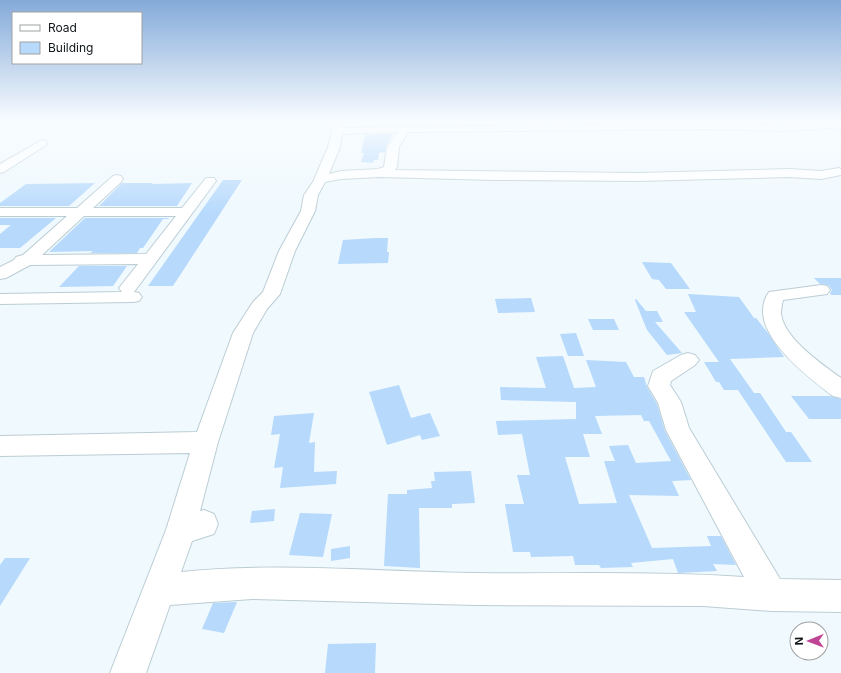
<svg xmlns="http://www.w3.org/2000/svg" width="841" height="673" viewBox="0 0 841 673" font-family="Inter,sans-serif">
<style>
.building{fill:#b6d9fc;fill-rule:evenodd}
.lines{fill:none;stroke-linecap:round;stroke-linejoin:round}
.minor-casing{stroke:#bbcdd4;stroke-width:2}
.minor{fill:#fff;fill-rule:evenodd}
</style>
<rect width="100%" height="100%" fill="#eff9fe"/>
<path class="building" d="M 393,134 L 386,146 L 385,152 L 379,153 L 378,160 L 374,160 L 373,163 L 361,162 L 364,153 L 361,153 L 365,135 Z
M 223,180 L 242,180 L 173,286 L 148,286 Z
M 95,183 L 69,206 L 0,206 L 0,203 L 26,184 Z
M 122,183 L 153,183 L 152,184 L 192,183 L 177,206 L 99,206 Z
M 0,218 L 56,218 L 20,248 L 0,248 L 0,234 L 11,225 L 0,225 Z
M 85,218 L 169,218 L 168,219 L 163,219 L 143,248 L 140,248 L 137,253 L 90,253 L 93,251 L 49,252 Z
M 376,238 L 388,238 L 387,252 L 389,252 L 388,263 L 338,264 L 343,240 Z
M 642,262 L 671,263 L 690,289 L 666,289 L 659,280 L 652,279 Z
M 79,266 L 127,266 L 113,286 L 59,287 Z
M 814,278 L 841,278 L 841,295 L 831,295 L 830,293 L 832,290 L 828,285 L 820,284 Z
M 688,294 L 739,297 L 754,318 L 756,318 L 768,333 L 784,357 L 730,359 L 754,393 L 760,393 L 786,432 L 791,432 L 812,462 L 786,462 L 738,390 L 724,390 L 719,382 L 716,382 L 704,362 L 719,362 L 684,312 L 696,312 Z
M 531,298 L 535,312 L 498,313 L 495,299 Z
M 636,299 L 646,311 L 657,311 L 663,322 L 655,322 L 682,353 L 667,355 L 647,330 L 635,300 Z
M 588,319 L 614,319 L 619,330 L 593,330 Z
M 576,333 L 584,356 L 568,356 L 560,334 Z
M 563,356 L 574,388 L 596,387 L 586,360 L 626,362 L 634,377 L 644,377 L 647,387 L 657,404 L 665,431 L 691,480 L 672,481 L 679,496 L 629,495 L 652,548 L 711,546 L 707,536 L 721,536 L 736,565 L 713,564 L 717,571 L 678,573 L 673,559 L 631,563 L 633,567 L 601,568 L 599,565 L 575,565 L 573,556 L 531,557 L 530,552 L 513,552 L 505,504 L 524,504 L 517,475 L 530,475 L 522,434 L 498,435 L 496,421 L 576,419 L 576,402 L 501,400 L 500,387 L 546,388 L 536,357 ZM 641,415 L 644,421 L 649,421 L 671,461 L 636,463 L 628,445 L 609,446 L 615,461 L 604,461 L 617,503 L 579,504 L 565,457 L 590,457 L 583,434 L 602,434 L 595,416 Z
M 399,385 L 411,418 L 430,413 L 440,436 L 422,440 L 420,435 L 387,445 L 369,392 Z
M 791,396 L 830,396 L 841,399 L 841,419 L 809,419 Z
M 314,413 L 309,443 L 315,442 L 314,472 L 337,471 L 336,484 L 280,488 L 283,467 L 274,468 L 280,434 L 271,435 L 274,416 Z
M 471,471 L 475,503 L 452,504 L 452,508 L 419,508 L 420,568 L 384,566 L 388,494 L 407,494 L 407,490 L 432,488 L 431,481 L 435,481 L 434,472 Z
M 275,509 L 274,521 L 250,523 L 252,511 Z
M 300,513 L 332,514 L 323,557 L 289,555 Z
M 350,546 L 350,558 L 331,561 L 331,549 Z
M 5,558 L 30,558 L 0,606 L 0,565 Z
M 237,602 L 224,633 L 202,629 L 213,603 Z
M 376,643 L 375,673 L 325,673 L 328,644 Z"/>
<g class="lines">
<g class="minor-casing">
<path id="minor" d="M 331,121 L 341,121 L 342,128 L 711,123 L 785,125 L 830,122 L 841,124 L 841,130 L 830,128 L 785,131 L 711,129 L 408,132 L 399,147 L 397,167 L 395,170 L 638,173 L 789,169 L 821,171 L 839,168 L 841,169 L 841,175 L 821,179 L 789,177 L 638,181 L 494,180 L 380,177 L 341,179 L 325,182 L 318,195 L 315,211 L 295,251 L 280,294 L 267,309 L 253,333 L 218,442 L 200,511 L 204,510 L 214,514 L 218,524 L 214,534 L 192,541 L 181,572 C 278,562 377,572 475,573 C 564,574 654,571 744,577 L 666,430 L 658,403 L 648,386 L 653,371 L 681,355 L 688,353 L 695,355 L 699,360 L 695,365 L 671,381 L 670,385 L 681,402 L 689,428 L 780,579 L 841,580 L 841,612 L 771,611 L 703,606 L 474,605 L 252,599 L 170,605 L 146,673 L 110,673 L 166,530 L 190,453 L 0,456 L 0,436 L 197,432 L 233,333 L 253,302 L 263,292 L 279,251 L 301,211 L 304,195 L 313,182 L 328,147 L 332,131 ZM 398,132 L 387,147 L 384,167 L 378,169 L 341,171 L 329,174 L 340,147 L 342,134 Z
M 42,140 L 46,141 L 47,143 L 46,145 L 4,172 L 0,173 L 0,164 Z
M 117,175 L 121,176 L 123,179 L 121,182 L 93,208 L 182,208 L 206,178 L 214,178 L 216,181 L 134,292 L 139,293 L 142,297 L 139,301 L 133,302 L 0,304 L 0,294 L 122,292 L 119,288 L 138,264 L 30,265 L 6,278 L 0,279 L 0,267 L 14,260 L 16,257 L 23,255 L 67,216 L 0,216 L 0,208 L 77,208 L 113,176 ZM 84,216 L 176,216 L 146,254 L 42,255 Z
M 821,285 L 827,286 L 830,290 L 827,294 L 783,300 C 782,304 781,309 781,313 C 783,338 823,365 841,378 L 841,398 L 833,396 C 808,377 743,329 769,292 Z"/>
</g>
<use href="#minor" class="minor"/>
</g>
<linearGradient id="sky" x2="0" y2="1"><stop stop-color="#84aad9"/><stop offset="0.56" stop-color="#f8fcff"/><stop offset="1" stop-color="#f8fcff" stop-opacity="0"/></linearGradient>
<rect width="841" height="215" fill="url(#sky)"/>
<rect x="12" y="12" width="130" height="52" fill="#ffffff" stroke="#9fa2a3"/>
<rect x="20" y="25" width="20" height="6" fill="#ffffff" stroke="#9fa2a3"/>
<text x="48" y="32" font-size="12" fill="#101619">Road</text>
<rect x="20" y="42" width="20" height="12" fill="#b6d9fc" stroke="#9fa2a3"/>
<text x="48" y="52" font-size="12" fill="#101619">Building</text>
<g transform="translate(809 641) rotate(269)"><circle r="19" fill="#ffffff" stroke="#9fa2a3"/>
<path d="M0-3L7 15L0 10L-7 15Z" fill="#c04495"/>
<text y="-6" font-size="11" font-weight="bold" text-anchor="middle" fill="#101619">N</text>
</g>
</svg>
